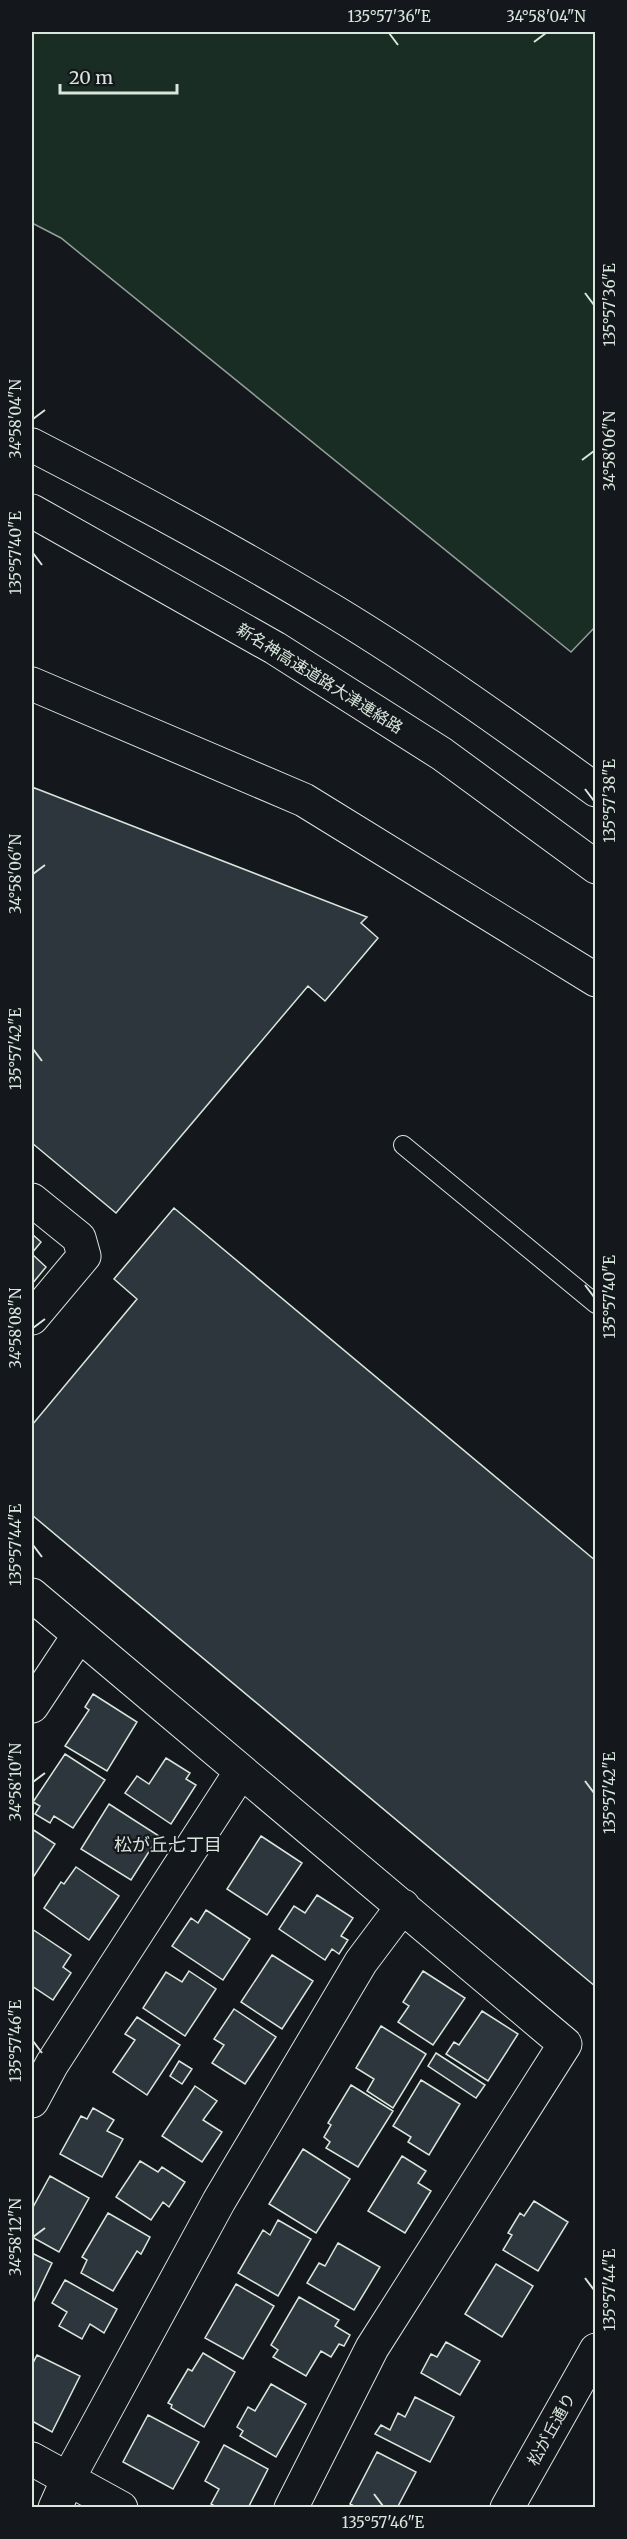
<svg xmlns="http://www.w3.org/2000/svg" width="627" height="2539" viewBox="0 0 627 2539" font-family="Merriweather,'Noto Sans JP',serif">
<style>
.green{fill:#1a2d24;stroke:#939e99;stroke-width:1.5}
.building{fill:#2c363c;stroke:#d8e6dc;stroke-width:1.5}
.lines{fill:none;stroke-linecap:round;stroke-linejoin:round}
.service-casing{stroke:#d8e6dc;stroke-width:20}
.minor-casing{stroke:#d8e6dc;stroke-width:35}
.tertiary-casing{stroke:#d8e6dc;stroke-width:35}
.motorway-casing{stroke:#d8e6dc;stroke-width:35}
.service{stroke:#14181c;stroke-width:18}
.minor{stroke:#14181c;stroke-width:33}
.tertiary{stroke:#14181c;stroke-width:33}
.motorway{stroke:#14181c;stroke-width:33}
.ticks{fill:none;stroke:#d8e6dc;stroke-width:2}
.labels{text-anchor:middle;dominant-baseline:central;stroke-width:4.5;stroke-linejoin:round;paint-order:stroke}
.street-label{font-size:16px;fill:#d8e6dc;stroke:#14181c}
.neighbourhood-label{font-size:18px;fill:#d8e6dc;stroke:#14181c}
.neatline{fill:none;stroke:#d8e6dc;stroke-width:2}
.ticks-label{font-size:15px;text-anchor:middle;fill:#d8e6dc}
</style>
<rect width="100%" height="100%" fill="#14181c"/>
<path class="green" d="M 32,32 L 595,32 L 596,626 L 571,652 L 61,238 L 32,223 Z"/>
<path class="building" d="M 32,787 L 367,917 L 361,923 L 378,938 L 325,1001 L 308,986 L 116,1213 L 32,1143 Z
M 174,1208 L 596,1561 L 596,1987 L 32,1515 L 32,1425 L 137,1299 L 114,1279 Z
M 32,1234 L 41,1242 L 32,1253 Z
M 32,1254 L 46,1267 L 32,1284 Z
M 93,1694 L 137,1722 L 107,1771 L 65,1746 L 89,1710 L 85,1707 Z
M 65,1754 L 105,1780 L 73,1828 L 54,1816 L 50,1823 L 35,1814 L 40,1806 L 33,1802 Z
M 166,1758 L 190,1773 L 186,1779 L 196,1785 L 171,1824 L 125,1793 L 137,1776 L 149,1784 Z
M 109,1804 L 159,1836 L 131,1880 L 81,1849 Z
M 32,1829 L 55,1844 L 32,1879 Z
M 261,1836 L 302,1863 L 267,1915 L 227,1889 Z
M 76,1867 L 119,1896 L 89,1940 L 44,1908 L 61,1882 L 64,1884 Z
M 317,1895 L 353,1918 L 341,1936 L 348,1940 L 339,1954 L 332,1949 L 325,1960 L 279,1929 L 294,1906 L 305,1913 Z
M 206,1910 L 250,1939 L 223,1980 L 172,1946 L 191,1918 L 198,1923 Z
M 32,1929 L 71,1955 L 63,1967 L 71,1973 L 53,2000 L 32,1986 Z
M 272,1955 L 313,1981 L 282,2029 L 241,2002 Z
M 189,1971 L 216,1989 L 185,2036 L 143,2008 L 166,1972 L 182,1982 Z
M 423,1971 L 465,1998 L 433,2045 L 398,2022 L 409,2006 L 403,2002 Z
M 234,2009 L 276,2037 L 245,2084 L 212,2063 L 224,2045 L 214,2039 Z
M 482,2011 L 518,2034 L 488,2081 L 446,2054 L 454,2042 L 459,2045 Z
M 137,2017 L 180,2045 L 147,2095 L 113,2072 L 135,2040 L 125,2034 Z
M 381,2026 L 426,2054 L 393,2108 L 367,2091 L 374,2079 L 356,2068 Z
M 436,2053 L 485,2085 L 476,2098 L 428,2066 Z
M 179,2061 L 192,2069 L 182,2084 L 170,2076 Z
M 421,2080 L 460,2104 L 429,2155 L 408,2142 L 411,2137 L 393,2126 Z
M 351,2085 L 393,2111 L 358,2167 L 326,2148 L 330,2142 L 324,2137 L 331,2125 L 328,2123 Z
M 195,2086 L 217,2101 L 203,2120 L 222,2132 L 202,2162 L 162,2136 Z
M 93,2108 L 114,2120 L 107,2131 L 123,2139 L 102,2177 L 60,2154 L 81,2116 L 87,2119 Z
M 303,2149 L 350,2179 L 316,2233 L 269,2204 Z
M 402,2156 L 426,2171 L 418,2183 L 431,2191 L 405,2233 L 368,2211 Z
M 140,2161 L 158,2172 L 162,2167 L 185,2182 L 169,2207 L 163,2202 L 151,2220 L 116,2197 Z
M 50,2176 L 89,2198 L 59,2252 L 32,2237 L 32,2209 Z
M 534,2201 L 568,2222 L 538,2271 L 503,2250 L 512,2235 L 508,2233 L 520,2213 L 524,2216 Z
M 108,2213 L 150,2237 L 141,2254 L 137,2251 L 113,2291 L 81,2273 L 87,2260 L 82,2257 Z
M 278,2220 L 311,2239 L 278,2296 L 238,2273 L 263,2230 L 270,2235 Z
M 338,2243 L 380,2267 L 354,2310 L 307,2283 L 319,2263 L 325,2266 Z
M 32,2253 L 52,2263 L 32,2305 Z
M 496,2264 L 533,2286 L 502,2337 L 465,2314 Z
M 65,2280 L 117,2309 L 104,2333 L 90,2324 L 82,2339 L 59,2326 L 67,2312 L 52,2303 Z
M 236,2284 L 274,2306 L 243,2359 L 205,2338 Z
M 299,2297 L 339,2320 L 335,2326 L 350,2335 L 344,2346 L 339,2344 L 331,2357 L 321,2351 L 306,2376 L 273,2357 L 278,2350 L 271,2345 Z
M 446,2342 L 480,2361 L 460,2395 L 421,2373 L 431,2354 L 437,2357 Z
M 203,2353 L 235,2372 L 204,2427 L 171,2408 L 172,2405 L 168,2403 L 188,2369 L 192,2371 Z
M 37,2355 L 80,2376 L 52,2432 L 32,2421 L 32,2365 Z
M 271,2384 L 306,2404 L 276,2457 L 240,2436 L 243,2431 L 237,2427 L 248,2407 L 255,2411 Z
M 415,2397 L 454,2417 L 430,2462 L 375,2434 L 381,2425 L 390,2430 L 398,2413 L 405,2417 Z
M 148,2415 L 199,2442 L 173,2489 L 123,2462 Z
M 224,2445 L 268,2469 L 248,2508 L 218,2508 L 211,2504 L 219,2489 L 205,2481 Z
M 377,2452 L 416,2472 L 397,2508 L 358,2508 L 350,2504 Z"/>
<g class="lines">
<g class="service-casing">
<path id="service" d="M 403,1145 L 596,1304"/>
</g>
<g class="minor-casing">
<path id="minor" d="M 32,1200 L 79,1238 L 84,1256 L 32,1318
M 32,1595 L 565,2044 L 372,2348 L 291,2508
M 32,1706 L 79,1635
M 32,2101 L 52,2064 L 240,1773
M 32,2459 L 121,2508
M 55,2508 L 68,2479 L 219,2201 L 361,1962 L 403,1906"/>
</g>
<g class="tertiary-casing">
<path id="tertiary" d="M 32,684 L 304,800 L 596,980
M 507,2508 L 596,2350"/>
</g>
<g class="motorway-casing">
<path id="motorway" d="M 32,445 C 133,497 235,552 333,611 C 424,666 510,728 596,790
M 32,511 L 275,648 L 442,754 L 596,867"/>
</g>
<use href="#service" class="service"/>
<use href="#minor" class="minor"/>
<use href="#tertiary" class="tertiary"/>
<use href="#motorway" class="motorway"/>
</g>
<path class="ticks" d="M 389,33 L 398,45M 534,42 L 546,33M 585,293 L 594,305M 33,419 L 45,410M 582,460 L 594,451M 33,553 L 42,565M 585,789 L 594,801M 33,874 L 45,865M 33,1049 L 42,1061M 585,1285 L 594,1297M 33,1328 L 45,1319M 33,1545 L 42,1557M 585,1781 L 594,1793M 33,1782 L 45,1773M 33,2041 L 42,2053M 33,2237 L 45,2228M 585,2278 L 594,2290M 374,2494 L 383,2506"/>
<g class="labels">
<g class="street-label">
<text transform="translate(320 678) rotate(32)">新名神高速道路大津連絡路</text>
<text transform="translate(551 2429) rotate(-61)">松が丘通り</text>
</g>
<g class="neighbourhood-label">
<text x="168" y="1844">松が丘七丁目</text>
</g>
</g>
<rect width="627" height="2539" fill="none" stroke="#14181c" stroke-width="66"/>
<path d="M60 84v9h117v-9" fill="none" stroke="#d8e6dc" stroke-width="3"/>
<text x="69" y="84" font-size="18" fill="#d8e6dc" stroke="#14181c" stroke-width="4.5" paint-order="stroke">20 m</text>
<rect x="33" y="33" width="561" height="2473" class="neatline"/>
<g class="ticks-label">
<text x="389" y="22">135°57'36"E</text>
<text x="546" y="22">34°58'04"N</text>
<text transform="translate(610 305) rotate(-90)" y="5">135°57'36"E</text>
<text transform="translate(16 419) rotate(-90)" y="5">34°58'04"N</text>
<text transform="translate(610 451) rotate(-90)" y="5">34°58'06"N</text>
<text transform="translate(16 553) rotate(-90)" y="5">135°57'40"E</text>
<text transform="translate(610 801) rotate(-90)" y="5">135°57'38"E</text>
<text transform="translate(16 874) rotate(-90)" y="5">34°58'06"N</text>
<text transform="translate(16 1049) rotate(-90)" y="5">135°57'42"E</text>
<text transform="translate(610 1297) rotate(-90)" y="5">135°57'40"E</text>
<text transform="translate(16 1328) rotate(-90)" y="5">34°58'08"N</text>
<text transform="translate(16 1545) rotate(-90)" y="5">135°57'44"E</text>
<text transform="translate(16 1782) rotate(-90)" y="5">34°58'10"N</text>
<text transform="translate(610 1793) rotate(-90)" y="5">135°57'42"E</text>
<text transform="translate(16 2041) rotate(-90)" y="5">135°57'46"E</text>
<text transform="translate(16 2237) rotate(-90)" y="5">34°58'12"N</text>
<text transform="translate(610 2290) rotate(-90)" y="5">135°57'44"E</text>
<text x="383" y="2528">135°57'46"E</text>
</g>
</svg>
